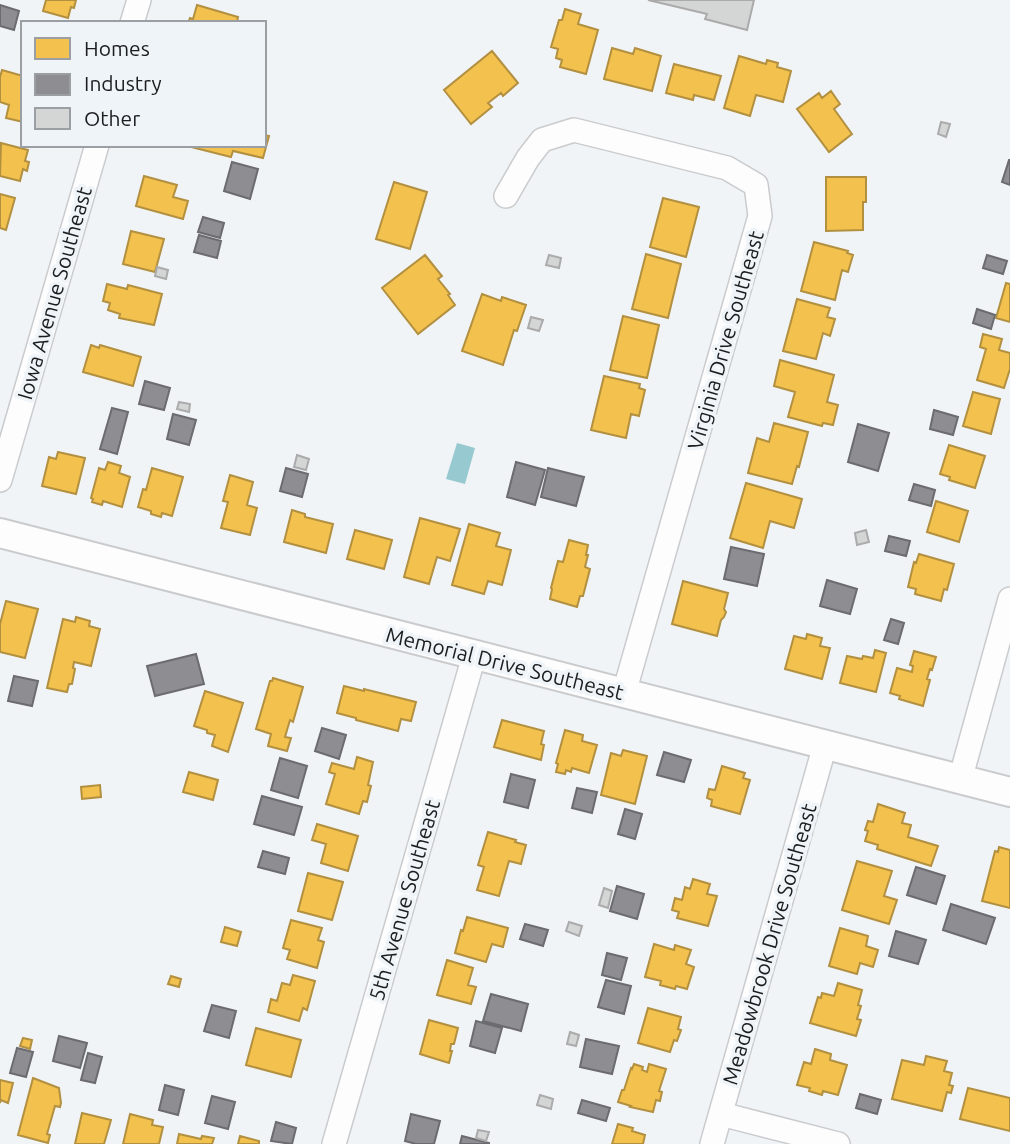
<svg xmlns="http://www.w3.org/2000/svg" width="1010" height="1144" viewBox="0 0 1010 1144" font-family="Ubuntu,sans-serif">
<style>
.water{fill:#96c9d0}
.homes{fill:#f2c14e;stroke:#b29040;stroke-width:2}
.industry{fill:#8d8d92;stroke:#6b6b70;stroke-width:2}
.building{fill:#d4d5d5;stroke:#ababac;stroke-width:2}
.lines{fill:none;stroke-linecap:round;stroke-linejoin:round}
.minor-casing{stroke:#c9cbcd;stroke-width:26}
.tertiary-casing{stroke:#c9cbcd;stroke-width:32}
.minor{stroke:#fdfdfe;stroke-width:23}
.tertiary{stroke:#fdfdfe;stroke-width:28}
.labels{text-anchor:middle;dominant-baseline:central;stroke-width:7;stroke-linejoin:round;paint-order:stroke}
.street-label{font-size:21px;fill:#1c1d1f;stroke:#eff4f9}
</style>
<rect width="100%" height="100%" fill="#f1f4f7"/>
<path class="water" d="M 457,443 L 475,448 L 465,484 L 446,479 Z"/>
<path class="homes" d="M 46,0 L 76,0 L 74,8 L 71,7 L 68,18 L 43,11 Z
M 197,5 L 238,17 L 237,23 L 188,23 L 190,18 L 193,19 Z
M 565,9 L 581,14 L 578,24 L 598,30 L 586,74 L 560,67 L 562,60 L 556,58 L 558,49 L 551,47 L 559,20 L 562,20 Z
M 612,48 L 633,54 L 635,48 L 661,56 L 652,91 L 604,79 Z
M 492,51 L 518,83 L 503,96 L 501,93 L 488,103 L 492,107 L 471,124 L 444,90 Z
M 739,56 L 766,64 L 767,60 L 778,63 L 777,67 L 791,71 L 783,102 L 756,95 L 750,116 L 724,108 Z
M 674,64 L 721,76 L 714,100 L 694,95 L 693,100 L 666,93 Z
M 2,70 L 23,76 L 23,122 L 6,118 L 9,105 L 0,102 L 0,77 Z
M 831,91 L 840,104 L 834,109 L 852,134 L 829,152 L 797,109 L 819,93 L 822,98 Z
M 264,135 L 269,136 L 263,158 L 233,151 L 231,157 L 191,147 L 191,145 L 264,145 Z
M 1,143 L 28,150 L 25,161 L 29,162 L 27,171 L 23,169 L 20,181 L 0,176 Z
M 144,176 L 177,185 L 173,197 L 188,201 L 183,219 L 136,206 Z
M 826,177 L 866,177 L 866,202 L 863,202 L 863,230 L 826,231 Z
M 394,182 L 427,192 L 410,249 L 376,239 Z
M 0,194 L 15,198 L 6,230 L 0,228 Z
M 663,198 L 699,207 L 686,257 L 650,247 Z
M 131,231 L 164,239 L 155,272 L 123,264 Z
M 814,242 L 848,251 L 847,253 L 853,255 L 848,272 L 842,270 L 835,300 L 801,291 Z
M 646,254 L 681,264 L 668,318 L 632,309 Z
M 425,255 L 442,276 L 438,279 L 450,294 L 448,295 L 455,305 L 418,334 L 382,288 Z
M 1006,283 L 1010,284 L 1010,322 L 996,318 Z
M 107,284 L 127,289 L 128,285 L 162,294 L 154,325 L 119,318 L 120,314 L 108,310 L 110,303 L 103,301 Z
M 482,294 L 501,301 L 502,297 L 526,305 L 517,331 L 514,330 L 503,365 L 462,351 Z
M 797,299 L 830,308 L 827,317 L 835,319 L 830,336 L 823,333 L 816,359 L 783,351 Z
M 623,316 L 659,325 L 647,378 L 610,370 Z
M 983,334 L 1002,339 L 999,350 L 1010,353 L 1010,369 L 1004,388 L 977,380 L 986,349 L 980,347 Z
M 91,345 L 99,348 L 100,345 L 141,357 L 133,386 L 83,372 Z
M 780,360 L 834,375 L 827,402 L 838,405 L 833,425 L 823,423 L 822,426 L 788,417 L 795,392 L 774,386 Z
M 604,376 L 640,384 L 639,388 L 645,390 L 639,416 L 631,414 L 626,438 L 591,430 Z
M 973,392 L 1000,399 L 991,434 L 963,426 Z
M 774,423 L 808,432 L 799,467 L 797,466 L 792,484 L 748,473 L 757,438 L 769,442 Z
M 949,445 L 985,456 L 975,488 L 949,480 L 950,477 L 940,474 Z
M 58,452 L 85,458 L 76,494 L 42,486 L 49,457 L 56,459 Z
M 108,462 L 121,466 L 119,473 L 130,477 L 122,507 L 103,501 L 102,505 L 92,502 L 93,499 L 91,498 L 99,468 L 105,470 Z
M 152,468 L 183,477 L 172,516 L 162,513 L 161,517 L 151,514 L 151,511 L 138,507 L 143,489 L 146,490 Z
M 230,475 L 253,482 L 247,505 L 257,508 L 250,535 L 221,528 L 228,502 L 223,501 Z
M 746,483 L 802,499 L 794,528 L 770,521 L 763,548 L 730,538 Z
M 936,501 L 968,511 L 959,542 L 927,532 Z
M 292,510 L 305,514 L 305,517 L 333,524 L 326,553 L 284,542 Z
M 420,518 L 460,529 L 450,561 L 437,557 L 429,584 L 404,577 Z
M 469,524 L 500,533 L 496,546 L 511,550 L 502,585 L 488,581 L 484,594 L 452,585 Z
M 355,530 L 392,540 L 384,569 L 347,559 Z
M 569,540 L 588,545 L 586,555 L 588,555 L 585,567 L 590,569 L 583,596 L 580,596 L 577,607 L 550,599 L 552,589 L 551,588 L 558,561 L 563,562 Z
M 919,554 L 954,564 L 947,590 L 944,589 L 941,601 L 915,594 L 916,589 L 908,587 L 914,562 L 916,563 Z
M 683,581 L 728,593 L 724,609 L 726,612 L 724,617 L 721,620 L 717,636 L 672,624 Z
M 6,601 L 38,609 L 25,658 L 0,652 L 0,624 Z
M 76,617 L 90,621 L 89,626 L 100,629 L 91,666 L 74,662 L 73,668 L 75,669 L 72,684 L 69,684 L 67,692 L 47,688 L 63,619 L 75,622 Z
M 807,634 L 822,638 L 820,646 L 830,648 L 822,679 L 785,669 L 794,636 L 806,639 Z
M 875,650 L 886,653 L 876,692 L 840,683 L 847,656 L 862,659 L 863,656 L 873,658 Z
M 914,651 L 936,657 L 932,670 L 930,669 L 927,679 L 930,680 L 923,706 L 899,699 L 900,696 L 890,693 L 897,668 L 912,672 L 913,666 L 910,665 Z
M 273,678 L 303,687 L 293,722 L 290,720 L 285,737 L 291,738 L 287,751 L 268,746 L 271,734 L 256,729 L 270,681 L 272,681 Z
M 344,686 L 364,691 L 364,689 L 416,702 L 411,721 L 401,719 L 398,731 L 356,720 L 356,718 L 337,713 Z
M 205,691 L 243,703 L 228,752 L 212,746 L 215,735 L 207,733 L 207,730 L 194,726 Z
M 502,720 L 544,731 L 541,744 L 544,745 L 541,760 L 494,747 Z
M 565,730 L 583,735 L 582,741 L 597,745 L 589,773 L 572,768 L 571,772 L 566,770 L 565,774 L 556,772 L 558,764 L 556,763 Z
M 623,750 L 647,756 L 635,804 L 601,795 L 611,753 L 621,756 Z
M 357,757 L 373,762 L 368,785 L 371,786 L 367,802 L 363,801 L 359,814 L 326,804 L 335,774 L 329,772 L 332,763 L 354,769 Z
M 722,766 L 745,773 L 743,778 L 750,780 L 740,814 L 711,806 L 712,800 L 707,798 L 709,789 L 715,790 Z
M 189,772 L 218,780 L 213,800 L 183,792 Z
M 100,785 L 101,797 L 82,799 L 81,787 Z
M 878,804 L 905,813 L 902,823 L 911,825 L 908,837 L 938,846 L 931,866 L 877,849 L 878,845 L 865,841 L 868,831 L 865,830 L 868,821 L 873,822 Z
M 317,824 L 358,836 L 348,871 L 321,863 L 326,844 L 312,840 Z
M 488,832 L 516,840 L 515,842 L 526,845 L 521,864 L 509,861 L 499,896 L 477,890 L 484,867 L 478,865 Z
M 999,847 L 1010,850 L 1010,908 L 982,901 L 995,851 L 998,852 Z
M 857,861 L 892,871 L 884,896 L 897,900 L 889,924 L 842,910 Z
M 308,873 L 343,882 L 332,920 L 298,911 Z
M 693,879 L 710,884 L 707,894 L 717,896 L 708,926 L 677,918 L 679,912 L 672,910 L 675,898 L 682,900 L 685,887 L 690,889 Z
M 467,917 L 508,928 L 503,947 L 492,944 L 486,962 L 455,953 L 461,930 L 463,931 Z
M 291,920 L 322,928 L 318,940 L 324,942 L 317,968 L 287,959 L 290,950 L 283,948 Z
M 225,927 L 241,932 L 237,946 L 221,942 Z
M 840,928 L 868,936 L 866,946 L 878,950 L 873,967 L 860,963 L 857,974 L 829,966 Z
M 654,944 L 674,950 L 675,945 L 691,950 L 686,964 L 694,967 L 687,989 L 676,986 L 675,989 L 660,985 L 661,981 L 645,977 Z
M 447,960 L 473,968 L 468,985 L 476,987 L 471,1004 L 437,995 Z
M 293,975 L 315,981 L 307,1010 L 303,1008 L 299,1021 L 268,1012 L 271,999 L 277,1001 L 282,983 L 290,985 Z
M 171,976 L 181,979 L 179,987 L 168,984 Z
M 838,983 L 862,990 L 858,1005 L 861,1006 L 857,1019 L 861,1020 L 856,1036 L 810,1023 L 818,997 L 821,998 L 822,993 L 834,996 Z
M 648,1008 L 681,1017 L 678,1029 L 681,1030 L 677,1041 L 674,1040 L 670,1052 L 638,1043 Z
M 429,1020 L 458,1028 L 454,1044 L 451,1044 L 450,1051 L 452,1051 L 449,1063 L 420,1054 Z
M 256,1028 L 301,1040 L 291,1077 L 246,1065 Z
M 23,1038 L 32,1040 L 30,1049 L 20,1046 Z
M 815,1049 L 831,1054 L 830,1060 L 847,1065 L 838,1095 L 823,1091 L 822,1095 L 809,1091 L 810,1088 L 797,1085 L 804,1062 L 811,1064 Z
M 926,1056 L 947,1061 L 944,1071 L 952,1073 L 949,1085 L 953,1086 L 951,1093 L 947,1092 L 942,1111 L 892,1099 L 902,1060 L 924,1065 Z
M 634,1064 L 643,1067 L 642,1070 L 647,1072 L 649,1064 L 666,1069 L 659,1091 L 662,1092 L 660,1101 L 656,1100 L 653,1112 L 630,1107 L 631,1106 L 618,1102 L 622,1090 L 624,1090 L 631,1068 L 632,1069 Z
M 33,1078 L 59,1088 L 61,1103 L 60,1107 L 55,1106 L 47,1134 L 50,1135 L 48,1143 L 18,1135 Z
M 0,1080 L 13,1083 L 8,1103 L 1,1100 L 0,1103 Z
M 968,1088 L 1010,1098 L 1010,1131 L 960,1119 Z
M 82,1113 L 111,1120 L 104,1144 L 75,1144 Z
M 130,1114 L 153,1120 L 152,1125 L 163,1127 L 159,1144 L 123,1144 Z
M 618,1124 L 633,1128 L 632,1131 L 645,1135 L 643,1144 L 612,1144 Z
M 179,1134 L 201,1139 L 202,1136 L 214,1138 L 212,1144 L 177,1144 Z
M 240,1136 L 259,1141 L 259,1144 L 238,1144 Z"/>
<path class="industry" d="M 0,5 L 19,11 L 14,30 L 0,26 Z
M 1009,160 L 1010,160 L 1010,185 L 1002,182 Z
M 232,162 L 258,169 L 250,199 L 224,191 Z
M 203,217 L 224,223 L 220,238 L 198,232 Z
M 199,235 L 221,241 L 217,258 L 194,252 Z
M 987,255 L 1007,261 L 1003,274 L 983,268 Z
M 977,309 L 995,315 L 991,329 L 973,323 Z
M 145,381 L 170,388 L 164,410 L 139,404 Z
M 112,408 L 128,412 L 117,454 L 100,449 Z
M 934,410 L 958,417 L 953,435 L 930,429 Z
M 173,414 L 196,420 L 189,445 L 167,439 Z
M 858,424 L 889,433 L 878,471 L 848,462 Z
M 516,462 L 545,470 L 535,505 L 507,497 Z
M 286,468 L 308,474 L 302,497 L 280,491 Z
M 548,468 L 584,477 L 576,506 L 541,497 Z
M 914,484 L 935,490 L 931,506 L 909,500 Z
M 889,536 L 910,541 L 906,556 L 885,551 Z
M 731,547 L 764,554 L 757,586 L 724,579 Z
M 827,580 L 857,589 L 850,614 L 820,606 Z
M 891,619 L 904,623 L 898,644 L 884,640 Z
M 196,654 L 204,684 L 155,696 L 147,666 Z
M 14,676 L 38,681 L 32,706 L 8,701 Z
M 322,728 L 346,735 L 339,759 L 315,751 Z
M 664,752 L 691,760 L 684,782 L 657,775 Z
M 280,758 L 307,766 L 298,798 L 271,790 Z
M 511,774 L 535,780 L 528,808 L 504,802 Z
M 577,788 L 597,792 L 592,813 L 572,808 Z
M 262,796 L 302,807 L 294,835 L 254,824 Z
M 625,809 L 642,814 L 635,839 L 618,834 Z
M 263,851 L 289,858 L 285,874 L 258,867 Z
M 916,867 L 945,876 L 936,904 L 907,895 Z
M 617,886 L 644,894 L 637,919 L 610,911 Z
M 951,904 L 995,918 L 986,944 L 943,930 Z
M 525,924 L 548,930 L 543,946 L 520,939 Z
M 896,931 L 926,940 L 918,964 L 889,956 Z
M 607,953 L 627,958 L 621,980 L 602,975 Z
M 606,980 L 631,986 L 624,1014 L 598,1007 Z
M 491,994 L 528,1004 L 521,1031 L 483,1021 Z
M 212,1005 L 236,1011 L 229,1038 L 204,1031 Z
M 476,1021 L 502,1028 L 495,1053 L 470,1046 Z
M 59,1036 L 87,1043 L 80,1068 L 53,1061 Z
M 586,1039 L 619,1046 L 612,1074 L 580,1067 Z
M 17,1048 L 33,1052 L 26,1077 L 10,1073 Z
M 88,1053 L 102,1057 L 95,1083 L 81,1080 Z
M 165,1085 L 184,1090 L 178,1115 L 159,1110 Z
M 860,1094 L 881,1100 L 877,1114 L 856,1108 Z
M 212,1096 L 235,1102 L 228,1129 L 205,1123 Z
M 582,1100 L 610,1108 L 606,1121 L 578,1113 Z
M 411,1114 L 440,1121 L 434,1144 L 416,1144 L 405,1141 Z
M 276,1122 L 296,1128 L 292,1144 L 271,1141 Z
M 462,1136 L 489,1143 L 489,1144 L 460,1144 Z"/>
<path class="building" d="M 648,0 L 754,0 L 747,30 L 705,19 L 707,14 Z
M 941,122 L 950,124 L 946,137 L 938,134 Z
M 549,255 L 561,258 L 559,268 L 546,265 Z
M 157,267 L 168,270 L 166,279 L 155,276 Z
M 531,317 L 543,320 L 539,331 L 528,328 Z
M 179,402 L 190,404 L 189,412 L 177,409 Z
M 297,455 L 309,459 L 306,470 L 294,467 Z
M 866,530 L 869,542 L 857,545 L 855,533 Z
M 604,888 L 612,891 L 608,908 L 599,905 Z
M 569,922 L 582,926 L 579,936 L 566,931 Z
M 570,1032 L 579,1035 L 576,1046 L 567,1044 Z
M 540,1095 L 553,1099 L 551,1109 L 537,1105 Z
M 478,1130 L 489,1132 L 486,1141 L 476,1138 Z"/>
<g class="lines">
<g class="minor-casing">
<path id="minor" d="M 132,23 L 139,0
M 506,196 L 528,158 L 542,140 L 574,130 L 727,168 L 756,185 L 760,216 L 624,693
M 0,480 L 97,145
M 960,780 L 1010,599
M 721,1114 L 838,1144
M 334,1144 L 474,656
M 712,1144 L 825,745"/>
</g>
<g class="tertiary-casing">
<path id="tertiary" d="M 0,533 L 1010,792"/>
</g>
<use href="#minor" class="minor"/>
<use href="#tertiary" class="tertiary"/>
</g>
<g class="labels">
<g class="street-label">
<text transform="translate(54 293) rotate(-74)">Iowa Avenue Southeast</text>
<text transform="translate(725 340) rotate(-74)">Virginia Drive Southeast</text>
<text transform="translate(505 663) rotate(14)">Memorial Drive Southeast</text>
<text transform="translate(404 900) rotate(-74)">5th Avenue Southeast</text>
<text transform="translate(769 944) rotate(-74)">Meadowbrook Drive Southeast</text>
</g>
</g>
<rect x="21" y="21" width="245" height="126" fill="#eff4f9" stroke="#9b9ea2" stroke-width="2"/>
<rect x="35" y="38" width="35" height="21" fill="#f2c14e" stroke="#9b9ea2" stroke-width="2"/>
<text x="84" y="56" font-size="21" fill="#1c1d1f">Homes</text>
<rect x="35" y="74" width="35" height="21" fill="#8d8d92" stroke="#9b9ea2" stroke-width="2"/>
<text x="84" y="91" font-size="21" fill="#1c1d1f">Industry</text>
<rect x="35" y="108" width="35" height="21" fill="#d4d5d5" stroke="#9b9ea2" stroke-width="2"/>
<text x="84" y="126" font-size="21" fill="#1c1d1f">Other</text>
</svg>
